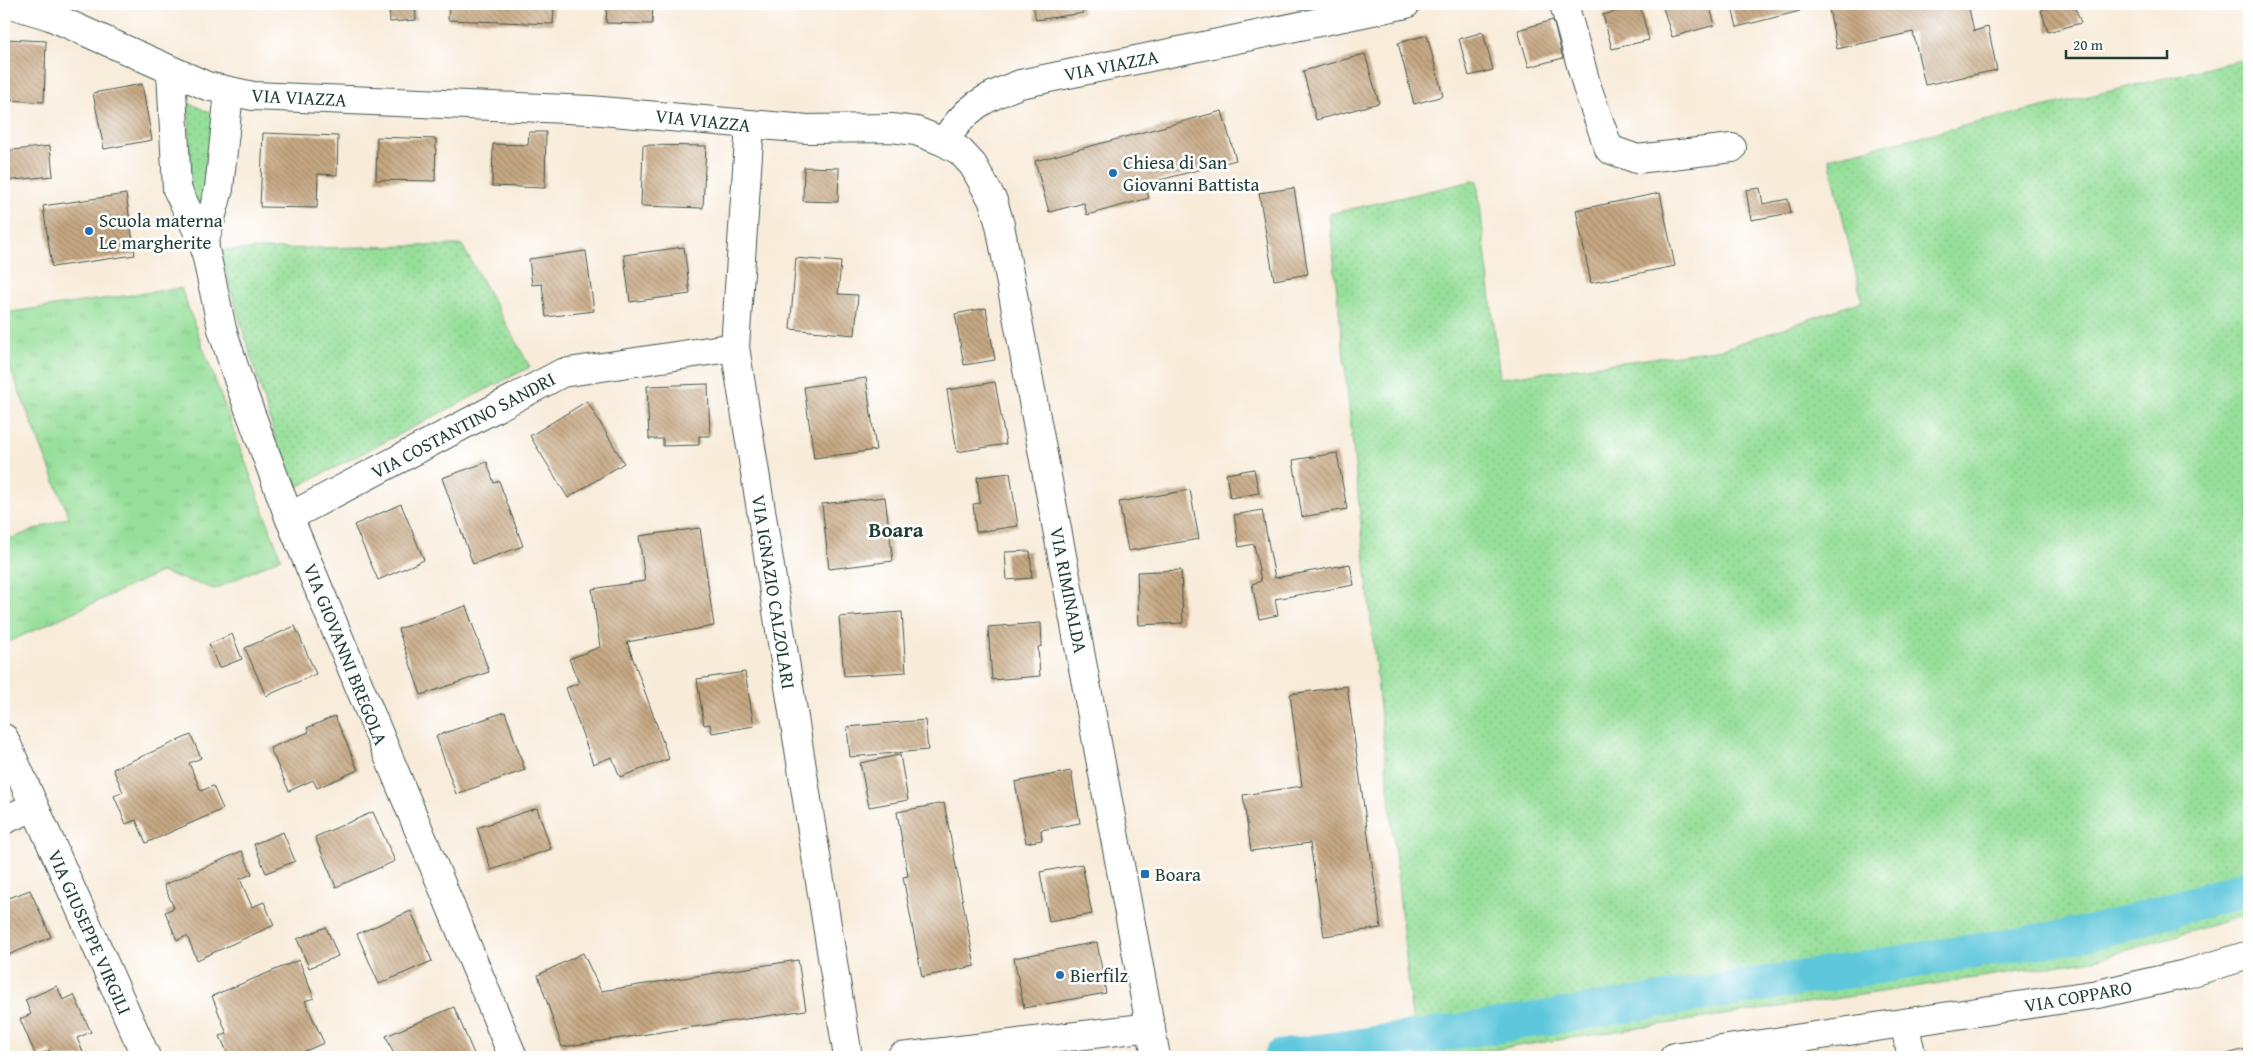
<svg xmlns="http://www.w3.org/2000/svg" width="2253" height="1061" viewBox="0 0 2253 1061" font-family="'Gentium Book Plus',serif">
  <defs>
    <pattern id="grass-dots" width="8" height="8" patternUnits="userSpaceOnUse" patternTransform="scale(1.25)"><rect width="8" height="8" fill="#96df9a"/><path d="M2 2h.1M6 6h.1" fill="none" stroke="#81c085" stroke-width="1.8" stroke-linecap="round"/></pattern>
    <pattern id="park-tufts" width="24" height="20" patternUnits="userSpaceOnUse" patternTransform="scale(1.25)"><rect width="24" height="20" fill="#96df9a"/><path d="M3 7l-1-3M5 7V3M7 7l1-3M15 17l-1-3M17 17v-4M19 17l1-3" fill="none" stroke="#81c085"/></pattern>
    <pattern id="building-back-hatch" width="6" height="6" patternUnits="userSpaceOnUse" patternTransform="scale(1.25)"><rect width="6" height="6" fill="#c6a782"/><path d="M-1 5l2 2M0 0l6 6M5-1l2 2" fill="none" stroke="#a0896b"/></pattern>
  </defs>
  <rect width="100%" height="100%" fill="#fff"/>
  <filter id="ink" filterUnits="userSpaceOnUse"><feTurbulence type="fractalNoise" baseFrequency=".02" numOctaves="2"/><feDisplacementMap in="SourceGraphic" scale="10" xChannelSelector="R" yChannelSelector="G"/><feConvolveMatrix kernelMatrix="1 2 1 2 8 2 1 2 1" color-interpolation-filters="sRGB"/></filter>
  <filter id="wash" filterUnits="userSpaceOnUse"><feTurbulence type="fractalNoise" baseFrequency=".0096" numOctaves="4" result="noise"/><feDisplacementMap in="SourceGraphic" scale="20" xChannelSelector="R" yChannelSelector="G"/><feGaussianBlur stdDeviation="1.12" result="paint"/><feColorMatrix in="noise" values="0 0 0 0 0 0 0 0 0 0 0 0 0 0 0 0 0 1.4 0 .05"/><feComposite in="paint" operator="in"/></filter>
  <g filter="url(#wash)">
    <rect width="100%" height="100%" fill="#f8ebd9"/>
    <g fill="url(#grass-dots)" stroke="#5a8e67">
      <polygon points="2249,58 2249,914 2095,960 1444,1057 1416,1057 1329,214 1477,180 1500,378 1723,349 1862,301 1829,158"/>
      <polygon points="189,103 217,116 209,186 200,217 190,188"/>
      <polygon points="462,245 530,367 291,490 219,250"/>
    </g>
    <polygon fill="url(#park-tufts)" stroke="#5a8e67" points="181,288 281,558 215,589 161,572 4,644 4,541 69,517 4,353 4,313"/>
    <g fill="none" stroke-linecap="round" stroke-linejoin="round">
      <polyline stroke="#5fc7dc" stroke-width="35" points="1281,1057 1495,1026 2091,933 2249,887"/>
    </g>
    <g id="blocks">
      <g fill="url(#building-back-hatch)">
        <polygon points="389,4 415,4 416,20 390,22"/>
        <polygon points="449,4 554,4 553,24 448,20"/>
        <polygon points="607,4 653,4 652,24 606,23"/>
        <polygon points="1033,4 1081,4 1083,13 1036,20"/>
        <polygon points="1662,4 1709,4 1715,25 1672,37"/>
        <polygon points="1731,4 1798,4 1800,11 1737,27"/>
        <polygon points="1828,4 1968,4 1974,31 1988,27 1997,70 1925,85 1913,32 1837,49"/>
        <polygon points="2049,4 2074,4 2081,23 2048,32 2041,10 2050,7"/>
        <polygon points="1640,5 1649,40 1612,49 1603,15"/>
        <polygon points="1553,20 1563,58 1529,67 1518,30"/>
        <polygon points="1483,32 1493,70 1469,76 1459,39"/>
        <polygon points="1427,35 1443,96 1414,104 1398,43"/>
        <polygon points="4,39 46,41 44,102 4,100"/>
        <polygon points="1365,54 1379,103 1316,120 1303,71"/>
        <polygon points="142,84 152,140 104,149 93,93"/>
        <polygon points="1222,111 1236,160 1145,184 1149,198 1087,215 1084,203 1049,212 1035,161"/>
        <polygon points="529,132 546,132 545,188 492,186 493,144 528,145"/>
        <polygon points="263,133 338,136 337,175 318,174 317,208 260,207"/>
        <polygon points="377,137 436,139 435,181 376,180"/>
        <polygon points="643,145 706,146 703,208 641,206"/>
        <polygon points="50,146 53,176 4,181 4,151"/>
        <polygon points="804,167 839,168 838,202 803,201"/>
        <polygon points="1294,188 1308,274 1274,280 1259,193"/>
        <polygon points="1760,188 1763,204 1788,199 1791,213 1751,220 1746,190"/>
        <polygon points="1660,193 1675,266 1591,283 1576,210"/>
        <polygon points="126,194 135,255 52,267 43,206"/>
        <polygon points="684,247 690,294 630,302 624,255"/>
        <polygon points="586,251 594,311 546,317 542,284 532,285 529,259"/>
        <polygon points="796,258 841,262 838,294 858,295 855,335 790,329"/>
        <polygon points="986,308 995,360 964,365 955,314"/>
        <polygon points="866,378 876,450 814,458 804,387"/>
        <polygon points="995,382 1006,444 957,452 947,390"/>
        <polygon points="708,384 710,436 699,436 699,445 663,446 663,439 649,439 647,386"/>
        <polygon points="587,401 624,463 568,498 530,436"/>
        <polygon points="1337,453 1347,509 1302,517 1293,460"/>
        <polygon points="487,462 494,483 499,481 523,546 473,564 442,478"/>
        <polygon points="1254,469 1259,493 1230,498 1226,474"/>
        <polygon points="1010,473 1018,526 976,532 973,504 980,503 977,477"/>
        <polygon points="1190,490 1199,539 1128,551 1119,502"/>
        <polygon points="885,497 893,561 829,569 822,504"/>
        <polygon points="401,504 424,560 378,580 354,525"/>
        <polygon points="1262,510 1275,578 1350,564 1354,585 1275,599 1278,615 1259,619 1252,584 1261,581 1254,544 1239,547 1234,515"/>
        <polygon points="700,528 714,626 627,642 669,759 620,777 612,757 593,764 566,688 579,683 569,659 600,647 592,589 645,581 639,536"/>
        <polygon points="1030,551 1032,578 1007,580 1005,552"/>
        <polygon points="1181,570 1183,623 1139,625 1137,572"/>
        <polygon points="466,606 489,672 421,695 398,629"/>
        <polygon points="902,612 906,672 844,676 839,617"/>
        <polygon points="1041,623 1042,646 1038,647 1040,676 992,680 988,627"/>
        <polygon points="295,626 316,674 266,696 245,648"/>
        <polygon points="232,634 242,659 219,668 209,644"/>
        <polygon points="745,672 754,726 712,733 710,724 704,725 697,679"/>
        <polygon points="1347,686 1381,928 1324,936 1310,843 1251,851 1243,795 1302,786 1290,694"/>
        <polygon points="505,712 525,770 456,794 436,736"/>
        <polygon points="335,716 358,770 317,788 313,780 289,791 270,748 309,732 307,728"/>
        <polygon points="925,720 928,750 850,757 847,727"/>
        <polygon points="191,735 201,758 189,763 201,791 213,786 223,809 146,843 136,820 126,824 114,796 123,792 113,769"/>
        <polygon points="900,755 908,800 869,807 860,763"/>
        <polygon points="1071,771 1080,823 1041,830 1042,840 1026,843 1015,782"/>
        <polygon points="944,803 975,966 922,977 903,877 908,876 897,812"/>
        <polygon points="537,808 551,849 491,870 477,828"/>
        <polygon points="373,812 395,861 336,887 315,837"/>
        <polygon points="283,832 295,861 266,873 254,844"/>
        <polygon points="242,851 252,874 240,879 252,907 264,902 274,925 197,960 187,936 177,940 165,912 174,908 164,885"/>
        <polygon points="1082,864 1092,914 1049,922 1040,872"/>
        <polygon points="30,890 51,937 6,956 4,951 4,892 6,891 9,898"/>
        <polygon points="411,911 432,961 379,984 357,934"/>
        <polygon points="326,927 338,956 309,968 297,939"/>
        <polygon points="1097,942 1106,993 1024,1008 1014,958"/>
        <polygon points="583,953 601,991 798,960 806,1010 562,1047 538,975"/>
        <polygon points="299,960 314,998 305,1001 324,1043 291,1057 229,1057 220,1036 227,1034 212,996"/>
        <polygon points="57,986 63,1000 74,995 91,1032 77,1038 85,1057 53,1057 50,1050 36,1056 20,1019 31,1014 25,1000"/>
        <polygon points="454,1007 474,1054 466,1057 395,1057 386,1036"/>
        <polygon points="2249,1048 2249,1057 2216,1057"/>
      </g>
    </g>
  </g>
  <g filter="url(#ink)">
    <use href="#blocks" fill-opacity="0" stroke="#40574d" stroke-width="1"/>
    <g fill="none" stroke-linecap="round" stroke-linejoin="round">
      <g stroke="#40574d" stroke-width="30">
        <g id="street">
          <polyline points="11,4 50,16 207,86 253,96 590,110 807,129 891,128 916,131 944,142 960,151 973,165 993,201 1000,225 1156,1057"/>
          <polyline points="1564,4 1587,87 1609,149 1637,159 1732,148"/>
          <polyline points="171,71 177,189 204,244 222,329 239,382 289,517 513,1057"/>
          <polyline points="750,125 735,347 848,1057"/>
          <path d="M 944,142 C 965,108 983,98 1020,84 L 1406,4"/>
          <polyline points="204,244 219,189 229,92"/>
          <polyline points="289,517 562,373 735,347"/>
          <polyline points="4,738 146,1057"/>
          <polyline points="4,820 34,807"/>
          <polyline points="1904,1023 1912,1057"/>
          <polyline points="901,1057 1151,1027"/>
          <polyline points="1674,1057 2098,994 2186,974 2249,955"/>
        </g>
      </g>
      <use href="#street" stroke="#fff" stroke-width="28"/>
    </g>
  </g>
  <g fill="#1f6fb2" stroke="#fff" stroke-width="2">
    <circle cx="1113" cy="173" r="5"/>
    <circle cx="89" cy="231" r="5"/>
    <rect x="1140" y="869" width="10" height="10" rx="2.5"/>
    <circle cx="1060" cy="975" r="5"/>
  </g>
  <g text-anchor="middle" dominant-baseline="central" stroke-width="5" stroke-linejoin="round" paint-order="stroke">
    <g font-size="19" fill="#1f3d34" stroke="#fff">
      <text transform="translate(1111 65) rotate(-11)">VIA VIAZZA</text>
      <text transform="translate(299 97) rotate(3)">VIA VIAZZA</text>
      <text transform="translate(703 120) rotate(6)">VIA VIAZZA</text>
      <text transform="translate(463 425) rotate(-28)">VIA COSTANTINO SANDRI</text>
      <text transform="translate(1069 590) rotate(79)">VIA RIMINALDA</text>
      <text transform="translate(774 592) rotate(81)">VIA IGNAZIO CALZOLARI</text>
      <text transform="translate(346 654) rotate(68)">VIA GIOVANNI BREGOLA</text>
      <text transform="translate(90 932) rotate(66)">VIA GIUSEPPE VIRGILI</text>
      <text transform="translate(2078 996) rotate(-10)">VIA COPPARO</text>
    </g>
    <g font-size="19" fill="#1f3d34" stroke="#fff" text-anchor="start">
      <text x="1123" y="162">Chiesa di San<tspan x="1123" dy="22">Giovanni Battista</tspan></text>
      <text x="99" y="220">Scuola materna<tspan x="99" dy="22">Le margherite</tspan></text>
      <text x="1155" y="874">Boara</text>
      <text x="1070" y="975">Bierfilz</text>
    </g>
    <g font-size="21" font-weight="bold" fill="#1f3d34" stroke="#fff">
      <text x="896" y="529">Boara</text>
    </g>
  </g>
  <rect width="2253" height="1061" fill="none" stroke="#fff" stroke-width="20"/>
  <path d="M2066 50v8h101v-8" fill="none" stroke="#1f3d34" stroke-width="2.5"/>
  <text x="2073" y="50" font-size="15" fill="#1f3d34" stroke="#ffffff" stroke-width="4" paint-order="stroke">20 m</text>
</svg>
